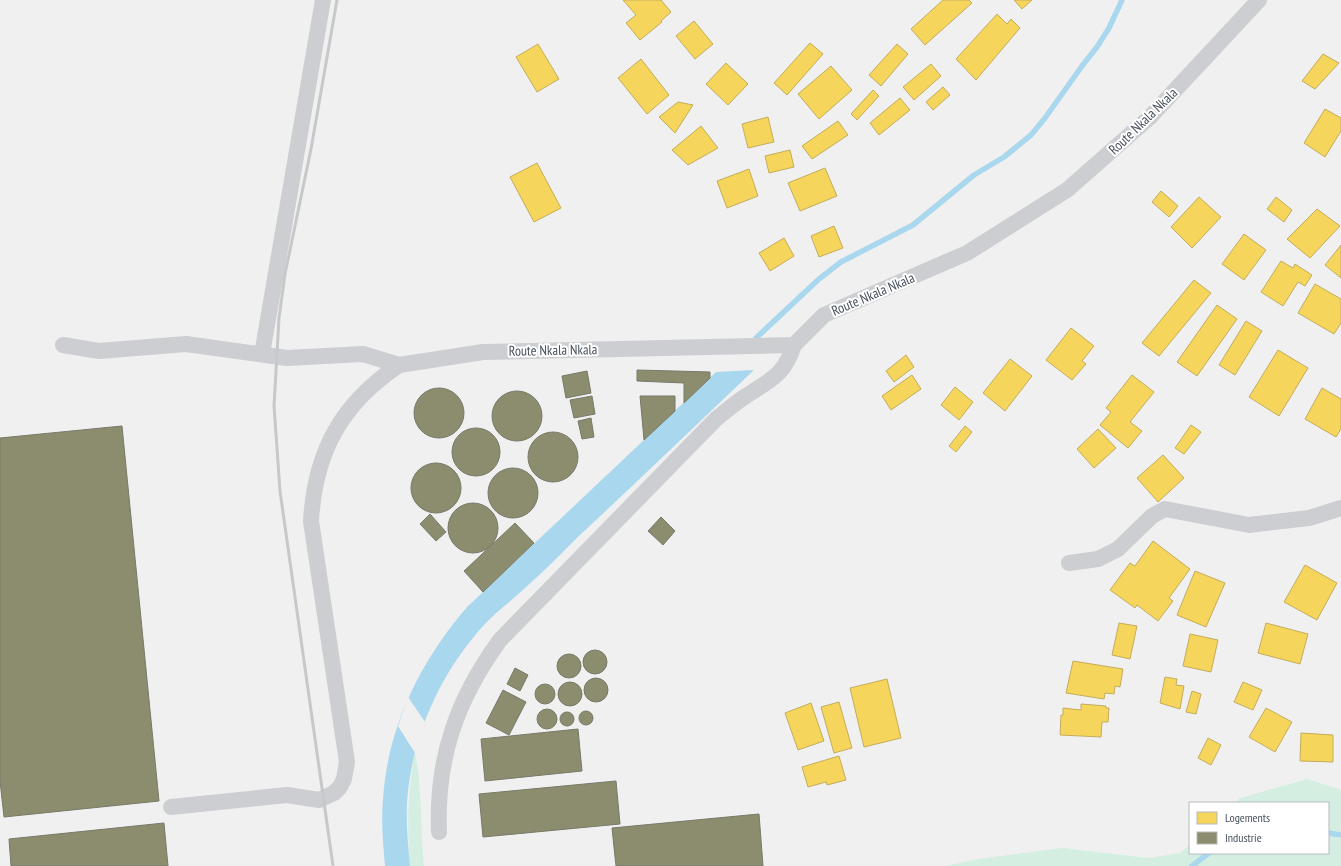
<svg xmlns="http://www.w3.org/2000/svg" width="1341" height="866" viewBox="0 0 1341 866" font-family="'PT Sans Narrow',sans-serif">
  <rect width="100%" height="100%" fill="#f1f0f0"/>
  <g fill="#d4efe2">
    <path d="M 415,753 C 423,790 420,829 424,866 L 410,866 C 407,827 407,791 415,753 Z"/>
    <polygon points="1307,779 1341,790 1341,866 946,866 978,859 1062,848 1148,858 1180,853 1190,845 1190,853 1328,853 1328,803 1235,803 1240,798"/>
  </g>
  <path fill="#a9d8ee" d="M 754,370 C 696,425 638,481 579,536 C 561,554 543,572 524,589 C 511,601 496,612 484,625 C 440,673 411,738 407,803 C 406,824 408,845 410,866 L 385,866 C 383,844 381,821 383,799 C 388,726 420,662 467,607 L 716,372 Z"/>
  <polygon fill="#f1f0f0" points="408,697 425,722 415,753 398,726"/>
  <g fill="#f6d55c" stroke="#c2ad5c">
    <polygon points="623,0 661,0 671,12 661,21 662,22 640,40 626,23 636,15"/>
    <polygon points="943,0 969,0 972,3 925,45 911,29"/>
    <polygon points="1014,0 1032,0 1022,9"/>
    <polygon points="997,14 1007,24 1011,19 1020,28 976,80 956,59"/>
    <polygon points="694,21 713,44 695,59 676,36"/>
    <polygon points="810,43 823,54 787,95 774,83"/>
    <polygon points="538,44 559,79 537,92 516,57"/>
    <polygon points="897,44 908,54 881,86 869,75"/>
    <polygon points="1323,54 1339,63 1315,89 1302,81"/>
    <polygon points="641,59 669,95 647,114 618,78"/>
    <polygon points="726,63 748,84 728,105 706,84"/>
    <polygon points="931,64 941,76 914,100 903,87"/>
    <polygon points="831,66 852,90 819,119 798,94"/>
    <polygon points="943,87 950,95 933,110 926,102"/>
    <polygon points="873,90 879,96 857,120 851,114"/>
    <polygon points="900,98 910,110 879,135 870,123"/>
    <polygon points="678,102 693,105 675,133 659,117"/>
    <polygon points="1325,109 1341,118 1341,131 1325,157 1304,143"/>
    <polygon points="768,117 774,142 748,148 742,124"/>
    <polygon points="838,121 848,135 812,159 802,146"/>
    <polygon points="701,126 718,148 688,165 672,150"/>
    <polygon points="790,150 794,167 769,173 765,156"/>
    <polygon points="537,163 561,208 534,222 510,177"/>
    <polygon points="825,168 837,196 800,211 788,183"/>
    <polygon points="749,169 758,196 727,208 717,181"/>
    <polygon points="1161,191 1178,206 1169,217 1152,202"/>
    <polygon points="1199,197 1221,217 1192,248 1171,227"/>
    <polygon points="1276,197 1292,210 1284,222 1267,209"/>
    <polygon points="1317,209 1340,226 1310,258 1287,239"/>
    <polygon points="834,226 843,248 819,257 811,236"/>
    <polygon points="1244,234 1266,250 1244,280 1222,264"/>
    <polygon points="784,238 794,256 770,271 759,253"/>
    <polygon points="1341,245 1341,278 1325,265"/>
    <polygon points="1281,261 1293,268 1295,264 1312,275 1305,286 1298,282 1283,306 1261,292"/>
    <polygon points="1194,280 1211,293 1159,356 1142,343"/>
    <polygon points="1315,284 1341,299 1341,323 1334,334 1298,313"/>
    <polygon points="1217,305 1237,319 1197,376 1177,362"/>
    <polygon points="1246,321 1262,331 1235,375 1219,365"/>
    <polygon points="1071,328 1094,346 1082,361 1086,364 1072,380 1046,360"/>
    <polygon points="1278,350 1308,368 1279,416 1249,397"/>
    <polygon points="906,355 914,367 894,382 886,371"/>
    <polygon points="1010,359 1032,376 1005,411 983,393"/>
    <polygon points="912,375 921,389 891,410 882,396"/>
    <polygon points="1132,375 1154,392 1130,422 1142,431 1128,448 1100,425 1111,412 1106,408"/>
    <polygon points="955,387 973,402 959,420 941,405"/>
    <polygon points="1322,388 1341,399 1341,429 1336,437 1305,419"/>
    <polygon points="1191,425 1201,432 1184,454 1175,448"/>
    <polygon points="965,426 972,432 956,452 949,446"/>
    <polygon points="1098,429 1116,448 1094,468 1077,449"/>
    <polygon points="1163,455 1184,478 1158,502 1137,478"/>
    <polygon points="1153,541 1190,569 1169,598 1173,601 1158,621 1137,605 1135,608 1110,590 1130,563 1135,566"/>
    <polygon points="1305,565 1337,583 1317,620 1284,602"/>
    <polygon points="1195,571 1225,583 1206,627 1177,615"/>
    <polygon points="1119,623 1137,626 1130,659 1112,655"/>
    <polygon points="1266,623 1308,634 1300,664 1258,653"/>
    <polygon points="1190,634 1218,640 1211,672 1183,666"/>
    <polygon points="1073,661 1123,669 1120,687 1115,686 1114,694 1105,693 1104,699 1066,693"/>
    <polygon points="1165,677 1177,679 1176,685 1184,686 1180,709 1160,703"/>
    <polygon points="887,679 901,738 864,747 850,688"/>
    <polygon points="1243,682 1262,690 1253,710 1234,702"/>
    <polygon points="1192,691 1201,694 1196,714 1186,712"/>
    <polygon points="839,702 852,748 834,753 821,707"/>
    <polygon points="811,703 824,741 798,750 785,713"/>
    <polygon points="1081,704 1106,706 1106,708 1109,708 1108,722 1102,722 1101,737 1060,735 1061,715 1063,715 1063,708 1081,710"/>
    <polygon points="1266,708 1292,722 1275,752 1249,737"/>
    <polygon points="1301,733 1333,735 1333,762 1300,761"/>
    <polygon points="1208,738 1221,745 1211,765 1198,758"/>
    <polygon points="839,756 846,780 827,785 826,782 808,787 802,767"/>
  </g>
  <g fill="#8c8c6e" stroke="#777a69">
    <polygon points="637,370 710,372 710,378 684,403 684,383 637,381"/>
    <polygon points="587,371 591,393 566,398 562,376"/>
    <circle cx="439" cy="413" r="25"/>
    <circle cx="517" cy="416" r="25"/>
    <polygon points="592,396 595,414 574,418 570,400"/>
    <polygon points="640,396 675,396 675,411 644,440"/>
    <polygon points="591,418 594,437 582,439 578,421"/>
    <polygon points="122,426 159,801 4,817 0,781 0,438"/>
    <circle cx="476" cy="452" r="24"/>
    <circle cx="553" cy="457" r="25"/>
    <circle cx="436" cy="488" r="25"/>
    <circle cx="513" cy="493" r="25"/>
    <circle cx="473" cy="528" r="25"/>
    <polygon points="430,514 446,532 436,541 420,524"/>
    <polygon points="661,517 675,531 663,545 648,531"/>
    <polygon points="515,523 534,543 483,592 464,571"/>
    <circle cx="595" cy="662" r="12"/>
    <circle cx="569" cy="666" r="12"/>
    <polygon points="515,668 528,675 520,691 507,684"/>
    <circle cx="596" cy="690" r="12"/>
    <circle cx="570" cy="694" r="12"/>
    <circle cx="545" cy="694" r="10"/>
    <polygon points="503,690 526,702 509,735 486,723"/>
    <circle cx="547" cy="719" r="10"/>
    <circle cx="586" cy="718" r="7"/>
    <circle cx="567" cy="719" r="7"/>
    <polygon points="578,729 582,771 485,781 481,739"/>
    <polygon points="616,781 620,824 483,837 479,794"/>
    <polygon points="759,814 763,866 616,866 612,828"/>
    <polygon points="164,823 168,866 11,866 9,839"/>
  </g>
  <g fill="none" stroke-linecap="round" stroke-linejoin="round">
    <g stroke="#a9d8ee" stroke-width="5.5">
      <polyline points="756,338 819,279 841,262 913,225 974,175 1004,157 1031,135 1045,118 1082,66 1097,47 1109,28 1122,0"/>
      <polyline points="1328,833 1341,835"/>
      <polyline points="1192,866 1209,853"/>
    </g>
    <g stroke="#ccced1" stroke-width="16">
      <path d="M 63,345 L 99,351 L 186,344 L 287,358 L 363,354 L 399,365 C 341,404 315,452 311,521 L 347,762 L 344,779 L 340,787 L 334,793 L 319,800 L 287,795 L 171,807"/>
      <polyline points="262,354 323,0"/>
      <polyline points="399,365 483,352 794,345 824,315 967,253 1067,190 1150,117 1259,0"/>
      <polyline points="1069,563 1098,559 1118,549 1152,516 1165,509 1249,525 1309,518 1341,508"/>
      <path d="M 439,832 C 436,758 457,699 500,640 L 716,419 C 726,411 735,403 746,396 C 770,380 784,376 794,345"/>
    </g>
    <polyline stroke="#c6c8ca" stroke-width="3" points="333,866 280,491 274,406 279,318 285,274 311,149 337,0"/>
  </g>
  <g text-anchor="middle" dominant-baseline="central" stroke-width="4" stroke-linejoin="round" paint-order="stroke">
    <g font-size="14" fill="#47505d" stroke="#fff">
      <text transform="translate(1143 121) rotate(-44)">Route Nkala Nkala</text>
      <text transform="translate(873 294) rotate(-23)">Route Nkala Nkala</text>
      <text transform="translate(553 350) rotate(-1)">Route Nkala Nkala</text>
    </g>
  </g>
  <rect x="1189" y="802" width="140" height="52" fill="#ffffff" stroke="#b5b9be"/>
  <rect x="1197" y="812" width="20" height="12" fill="#f6d55c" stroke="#b5b9be"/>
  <text x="1225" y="822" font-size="12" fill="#47505d">Logements</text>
  <rect x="1197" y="832" width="20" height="12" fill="#8c8c6e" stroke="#b5b9be"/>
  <text x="1225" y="842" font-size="12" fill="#47505d">Industrie</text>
</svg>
